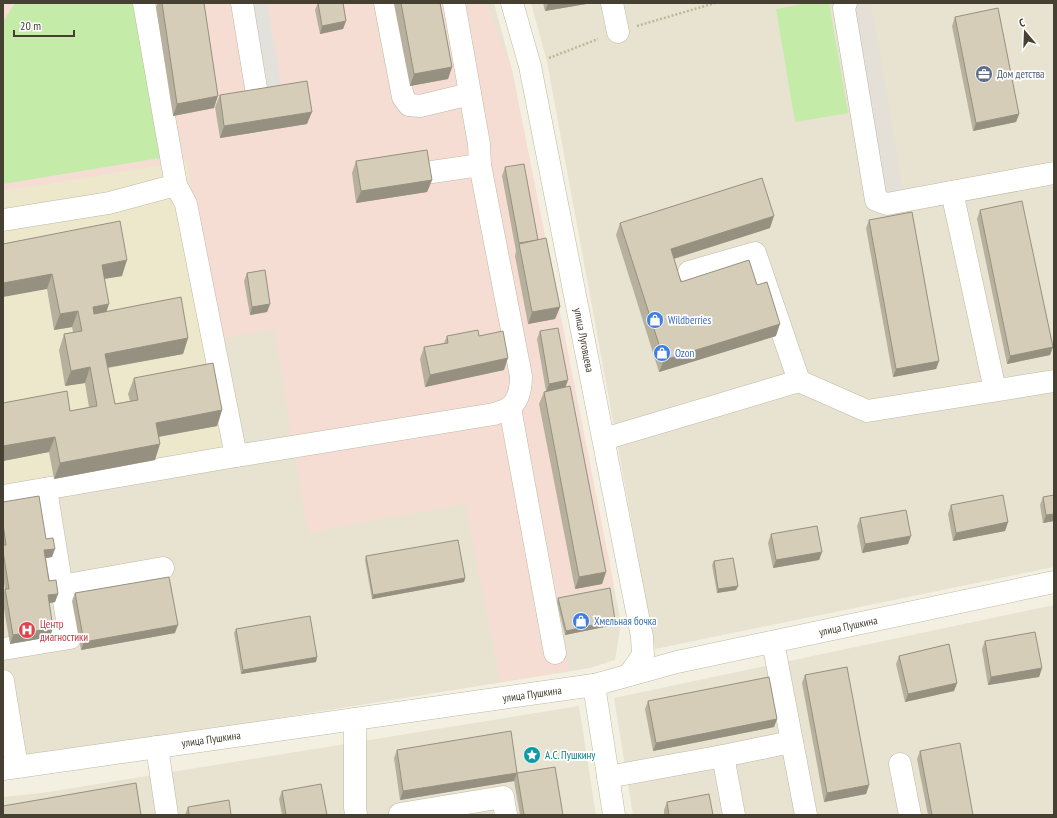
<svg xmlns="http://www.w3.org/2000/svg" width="1057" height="818" viewBox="0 0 1057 818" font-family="'PT Sans Narrow',sans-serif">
  <rect width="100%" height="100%" fill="#f3f0e2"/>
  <g fill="#e7e3d0">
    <polygon points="3,3 494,3 512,70 621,623 615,660 590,668 37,757 3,760"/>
    <polygon points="531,3 1054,3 1054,567 655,649 547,62"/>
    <polygon points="1054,605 1054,815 633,815 614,698"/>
    <polygon points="579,706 596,815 3,815 3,797 42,793"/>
  </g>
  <polygon fill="#e4e0d8" points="863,3 871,3 903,192 883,195 851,5"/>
  <polygon fill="#ede8cb" points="187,161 237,464 3,503 3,191"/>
  <polygon fill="#f5ddd4" points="3,3 487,3 512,70 614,585 555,598 569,671 500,682 465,504 308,533 274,330 216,339 187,161 3,191"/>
  <g fill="#c4eba7">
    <polygon points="15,3 135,3 160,158 3,184 3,22"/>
    <polygon points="808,3 829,3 848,113 795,122 776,9"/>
  </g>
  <polygon fill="#e3e1dc" points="247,3 267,3 281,85 261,88"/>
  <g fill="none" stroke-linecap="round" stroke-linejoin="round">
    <g stroke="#bfb9a4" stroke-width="23">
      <g id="minor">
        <polyline points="144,3 176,185 186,204 236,456"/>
        <polyline points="242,3 256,88"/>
        <polyline points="385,3 403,97 409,105 420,106 470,94"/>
        <polyline points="512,3 530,66 642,637 643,655 629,675"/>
        <polyline points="612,3 618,32"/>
        <polyline points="846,3 844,8 876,200 887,204 1054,173"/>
        <polyline points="432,172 480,165"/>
        <polyline points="952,192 995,390"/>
        <polyline points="3,220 109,203 176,185"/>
        <polyline points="689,272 755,253 799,381"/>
        <polyline points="510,408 555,653"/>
        <polyline points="604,439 799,381 867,411 1054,381"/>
        <path d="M 3,496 L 236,456 L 494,414 C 499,412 505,411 509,408 C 519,401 521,387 521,376 L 480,165 L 479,144 L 454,3"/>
        <polyline points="61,586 163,568"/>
        <polyline points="773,642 806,815"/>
        <polyline points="3,649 70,638 46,489"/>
        <polyline points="3,681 17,767"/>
        <polyline points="594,685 614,815"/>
        <polyline points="355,719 355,807 356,815"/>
        <polyline points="157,747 167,815"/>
        <polyline points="723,756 791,742"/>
        <polyline points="900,764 910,815"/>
        <polyline points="3,769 594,685 677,662 1054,582"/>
        <polyline points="608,777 723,756 734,815"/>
        <polyline points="401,815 400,814 503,797 506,815"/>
      </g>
    </g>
    <g stroke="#c2b795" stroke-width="2.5" stroke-dasharray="2 2" stroke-linecap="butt">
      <polyline points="637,26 715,3"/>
      <polyline points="549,58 598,39"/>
    </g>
    <use href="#minor" stroke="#fff" stroke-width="22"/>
  </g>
  <g fill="#b7b09d">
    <polygon points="158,3 204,3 214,108 173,116 156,7"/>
    <polygon points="318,3 343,3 346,21 343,29 320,34 315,10"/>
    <polygon points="395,3 440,3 452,67 448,79 410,86 394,4"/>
    <polygon points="543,3 592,3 545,11"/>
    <polygon points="955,17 1019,114 1016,122 973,131 952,26"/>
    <polygon points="220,95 307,124 220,138 215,107"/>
    <polygon points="356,161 432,180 427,192 356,203 352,173"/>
    <polygon points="505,167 538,240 560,307 555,319 528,324 515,256 516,251 502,176"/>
    <polygon points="980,210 1053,347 1050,355 1007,364 977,219"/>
    <polygon points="869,220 939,361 936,369 893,377 866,228"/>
    <polygon points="620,223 770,228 674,259 681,282 757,285 776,336 659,372 616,235"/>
    <polygon points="3,244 122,276 105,279 106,312 188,338 183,354 108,368 115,404 130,401 128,394 134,378 222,410 217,426 159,437 155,460 54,479 49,452 3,461 3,403 70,411 89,407 85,383 65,386 59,350 64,334 73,332 72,327 54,330 47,289"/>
    <polygon points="247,273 270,304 267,312 250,315 244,281"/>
    <polygon points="540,331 565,387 606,572 602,584 575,589 539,404 544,392 546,391 537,339"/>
    <polygon points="447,336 479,336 504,370 425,387 420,359 424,347 444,343"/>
    <polygon points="1054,495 1054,521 1043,523 1040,505 1043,497"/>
    <polygon points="3,502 46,539 52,557 45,558 49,581 58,594 55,602 49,603 50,637 10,644 3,603 3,595 5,589 3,577"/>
    <polygon points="951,505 1008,522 1005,531 953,541 948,514"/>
    <polygon points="860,518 908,544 862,553 857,526"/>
    <polygon points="771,534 822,552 819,560 773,568 768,543"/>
    <polygon points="366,556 465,578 464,582 372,599 365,560"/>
    <polygon points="714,561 738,586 736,590 717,593 712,565"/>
    <polygon points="75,593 175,633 81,650 72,601"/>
    <polygon points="558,598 614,625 565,635 557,602"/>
    <polygon points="236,629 317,657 316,662 241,674 234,633"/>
    <polygon points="985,641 1042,668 1039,677 988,685 982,649"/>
    <polygon points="899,656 957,683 954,691 905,702 896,664"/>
    <polygon points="805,675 869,785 866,794 824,802 802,683"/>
    <polygon points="648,701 777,719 774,727 653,751 645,709"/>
    <polygon points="397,750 517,773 563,815 520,815 514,781 400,800 394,758"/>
    <polygon points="920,751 973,815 928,815 917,759"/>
    <polygon points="282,791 327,815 282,815 279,799"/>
    <polygon points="667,802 713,815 664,815 664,810"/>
    <polygon points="188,807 231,815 185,815"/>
  </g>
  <g fill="#959080">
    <polygon points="548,3 592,3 545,11"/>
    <polygon points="346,21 343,29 320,34 322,26"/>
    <polygon points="452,67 448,79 410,86 414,74"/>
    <polygon points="218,96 214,108 173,116 177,104"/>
    <polygon points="312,112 307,124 220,138 224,126"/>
    <polygon points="1019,114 1016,122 973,131 976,123"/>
    <polygon points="432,180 427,192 356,203 361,191"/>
    <polygon points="774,216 770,228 666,261 671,249"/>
    <polygon points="127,260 122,276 96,280 102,265"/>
    <polygon points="52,274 47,289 3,297 3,283"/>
    <polygon points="109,304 104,319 87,322 93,307"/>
    <polygon points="270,304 267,312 250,315 252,307"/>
    <polygon points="560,307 555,319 528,324 532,312"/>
    <polygon points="78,311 72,327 54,330 60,314"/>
    <polygon points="780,324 776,336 659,372 664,360"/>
    <polygon points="188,338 183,354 99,369 105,354"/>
    <polygon points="1053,347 1050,355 1007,364 1010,356"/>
    <polygon points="508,358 504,370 425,387 430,375"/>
    <polygon points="939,361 936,369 893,377 896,369"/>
    <polygon points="90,367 85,383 65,386 71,371"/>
    <polygon points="568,380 565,389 546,392 549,384"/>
    <polygon points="222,410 217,426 151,438 156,423"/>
    <polygon points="55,437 49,452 3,461 3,446"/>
    <polygon points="160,444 155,460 54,479 60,463"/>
    <polygon points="1054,514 1054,521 1043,523 1046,515"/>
    <polygon points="1008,522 1005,531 953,541 956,533"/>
    <polygon points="911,536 908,544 862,553 865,544"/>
    <polygon points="55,549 52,557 41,559 44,550"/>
    <polygon points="822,552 819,560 773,568 776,560"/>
    <polygon points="606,572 602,584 575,589 579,577"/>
    <polygon points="465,578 464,582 372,599 373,595"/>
    <polygon points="738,586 736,590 717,593 718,589"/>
    <polygon points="58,594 55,602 45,604 48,595"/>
    <polygon points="615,620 614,625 565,635 566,631"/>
    <polygon points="178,625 175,633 81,650 84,642"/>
    <polygon points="53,628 50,637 10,644 13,635"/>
    <polygon points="317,657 316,662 241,674 243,670"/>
    <polygon points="1042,668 1039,677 988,685 991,677"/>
    <polygon points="957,683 954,691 905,702 908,694"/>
    <polygon points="777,719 774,727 653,751 656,743"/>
    <polygon points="517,773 514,781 400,800 403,791"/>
    <polygon points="869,785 866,794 824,802 827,793"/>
  </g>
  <g fill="#d5cdb7" stroke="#959080">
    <polygon points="162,3 204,3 218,96 177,104"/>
    <polygon points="318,3 343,3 346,21 322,26"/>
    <polygon points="401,3 440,3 452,67 414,74"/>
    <polygon points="998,8 1019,114 976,123 955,17"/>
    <polygon points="307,81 312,112 224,126 220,95"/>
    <polygon points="427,150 432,180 361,191 356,161"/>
    <polygon points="524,164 538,240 519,243 505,167"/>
    <polygon points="762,178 774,216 671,249 681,282 749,260 757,285 767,282 780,324 664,360 620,223"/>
    <polygon points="1022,201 1053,347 1010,356 980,210"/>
    <polygon points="912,212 939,361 896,369 869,220"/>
    <polygon points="120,221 127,260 102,265 109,304 93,307 94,314 181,297 188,338 105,354 115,404 138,400 134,378 213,363 222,410 156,423 160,444 60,463 55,437 3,446 3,403 67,391 70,411 97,406 90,367 71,371 64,334 82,331 78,311 60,314 52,274 3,283 3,244"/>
    <polygon points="546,238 560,307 532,312 519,244"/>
    <polygon points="265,270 270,304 252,307 247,273"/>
    <polygon points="558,328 568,380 549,384 540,331"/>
    <polygon points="478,330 479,336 503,331 508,358 430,375 424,347 448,343 447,336"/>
    <polygon points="570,386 606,572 579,577 544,392"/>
    <polygon points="1003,495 1008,522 956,533 951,505"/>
    <polygon points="1054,495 1054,514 1046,515 1043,497"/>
    <polygon points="39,496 46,539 53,538 55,549 44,550 49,581 56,580 58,594 48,595 53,628 13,635 5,589 9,589 3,551 3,545 6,545 3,524 3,502"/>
    <polygon points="906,510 911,536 865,544 860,518"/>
    <polygon points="817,526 822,552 776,560 771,534"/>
    <polygon points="458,540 465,578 373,595 366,556"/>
    <polygon points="733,558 738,586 718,589 714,561"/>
    <polygon points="169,577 178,625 84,642 75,593"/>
    <polygon points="610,588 615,620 566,631 558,598"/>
    <polygon points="310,616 317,657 243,670 236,629"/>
    <polygon points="1035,632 1042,668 991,677 985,641"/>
    <polygon points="949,644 957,683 908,694 899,656"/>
    <polygon points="847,667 869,785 827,793 805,675"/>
    <polygon points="769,677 777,719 656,743 648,701"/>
    <polygon points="511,731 517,773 403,791 397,750"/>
    <polygon points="960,743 973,815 932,815 920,751"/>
    <polygon points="555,767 563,815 524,815 517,773"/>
    <polygon points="136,783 141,815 3,815 3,806"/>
    <polygon points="321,784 327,815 286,815 282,791"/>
    <polygon points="709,794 713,815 669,815 667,802"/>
    <polygon points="229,800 231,815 189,815 188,807"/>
  </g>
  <defs>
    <g id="office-disc" transform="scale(0.9)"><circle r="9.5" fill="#5c6f8a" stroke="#fff"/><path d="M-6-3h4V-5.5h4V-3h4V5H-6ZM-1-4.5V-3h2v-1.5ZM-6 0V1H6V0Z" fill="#fff"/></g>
    <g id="shop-disc" transform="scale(0.9)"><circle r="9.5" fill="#3f7fe0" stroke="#fff"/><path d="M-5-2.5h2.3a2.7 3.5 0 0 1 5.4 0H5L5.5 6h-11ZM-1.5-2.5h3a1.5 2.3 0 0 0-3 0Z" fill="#fff"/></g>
    <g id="hospital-disc" transform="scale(0.9)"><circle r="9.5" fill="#e0444e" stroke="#fff"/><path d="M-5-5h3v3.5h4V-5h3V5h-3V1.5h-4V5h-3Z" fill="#fff"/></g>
    <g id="sight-disc" transform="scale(0.9)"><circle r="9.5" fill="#0f9aa8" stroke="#fff"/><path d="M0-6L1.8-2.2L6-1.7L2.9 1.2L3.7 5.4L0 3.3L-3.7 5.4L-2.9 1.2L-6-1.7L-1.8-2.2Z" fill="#fff"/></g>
  </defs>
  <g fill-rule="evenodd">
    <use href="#office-disc" x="984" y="74"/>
    <use href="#shop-disc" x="655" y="320"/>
    <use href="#shop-disc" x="662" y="353"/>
    <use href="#shop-disc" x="581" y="621"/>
    <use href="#hospital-disc" x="27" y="630"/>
    <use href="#sight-disc" x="532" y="755"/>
  </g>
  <g text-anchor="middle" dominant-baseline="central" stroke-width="3.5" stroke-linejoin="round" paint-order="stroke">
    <g font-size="11" fill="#4e5e75" stroke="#fff" text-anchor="start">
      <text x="997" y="74">Дом детства</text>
    </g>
    <g font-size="11" fill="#366cbe" stroke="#fff" text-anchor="start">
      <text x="668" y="320">Wildberries</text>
      <text x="675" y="353">Ozon</text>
      <text x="594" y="621">Хмельная бочка</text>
    </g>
    <g font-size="11" fill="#454032" stroke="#fff">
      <text transform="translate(584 340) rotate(79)">улица Луговцева</text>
      <text transform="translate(848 626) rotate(-12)">улица Пушкина</text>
      <text transform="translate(532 694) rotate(-8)">улица Пушкина</text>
      <text transform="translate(211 739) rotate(-8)">улица Пушкина</text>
    </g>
    <g font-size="11" fill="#be3a42" stroke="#fff" text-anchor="start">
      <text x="40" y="624">Центр<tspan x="40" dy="13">диагностики</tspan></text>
    </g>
    <g font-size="11" fill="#0d838f" stroke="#fff" text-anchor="start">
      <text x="545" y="755">А.С. Пушкину</text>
    </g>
  </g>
  <rect width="1057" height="818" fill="none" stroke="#454032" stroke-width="8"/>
  <g transform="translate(1025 32) rotate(341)" stroke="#ffffff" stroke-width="3" paint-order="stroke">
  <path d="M0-3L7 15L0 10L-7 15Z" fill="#454032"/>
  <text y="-6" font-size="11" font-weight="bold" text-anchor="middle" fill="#454032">С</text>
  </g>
  <path d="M14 30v6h60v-6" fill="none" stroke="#454032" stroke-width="2"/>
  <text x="20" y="30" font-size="12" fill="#454032" stroke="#ffffff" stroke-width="3" paint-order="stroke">20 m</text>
</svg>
